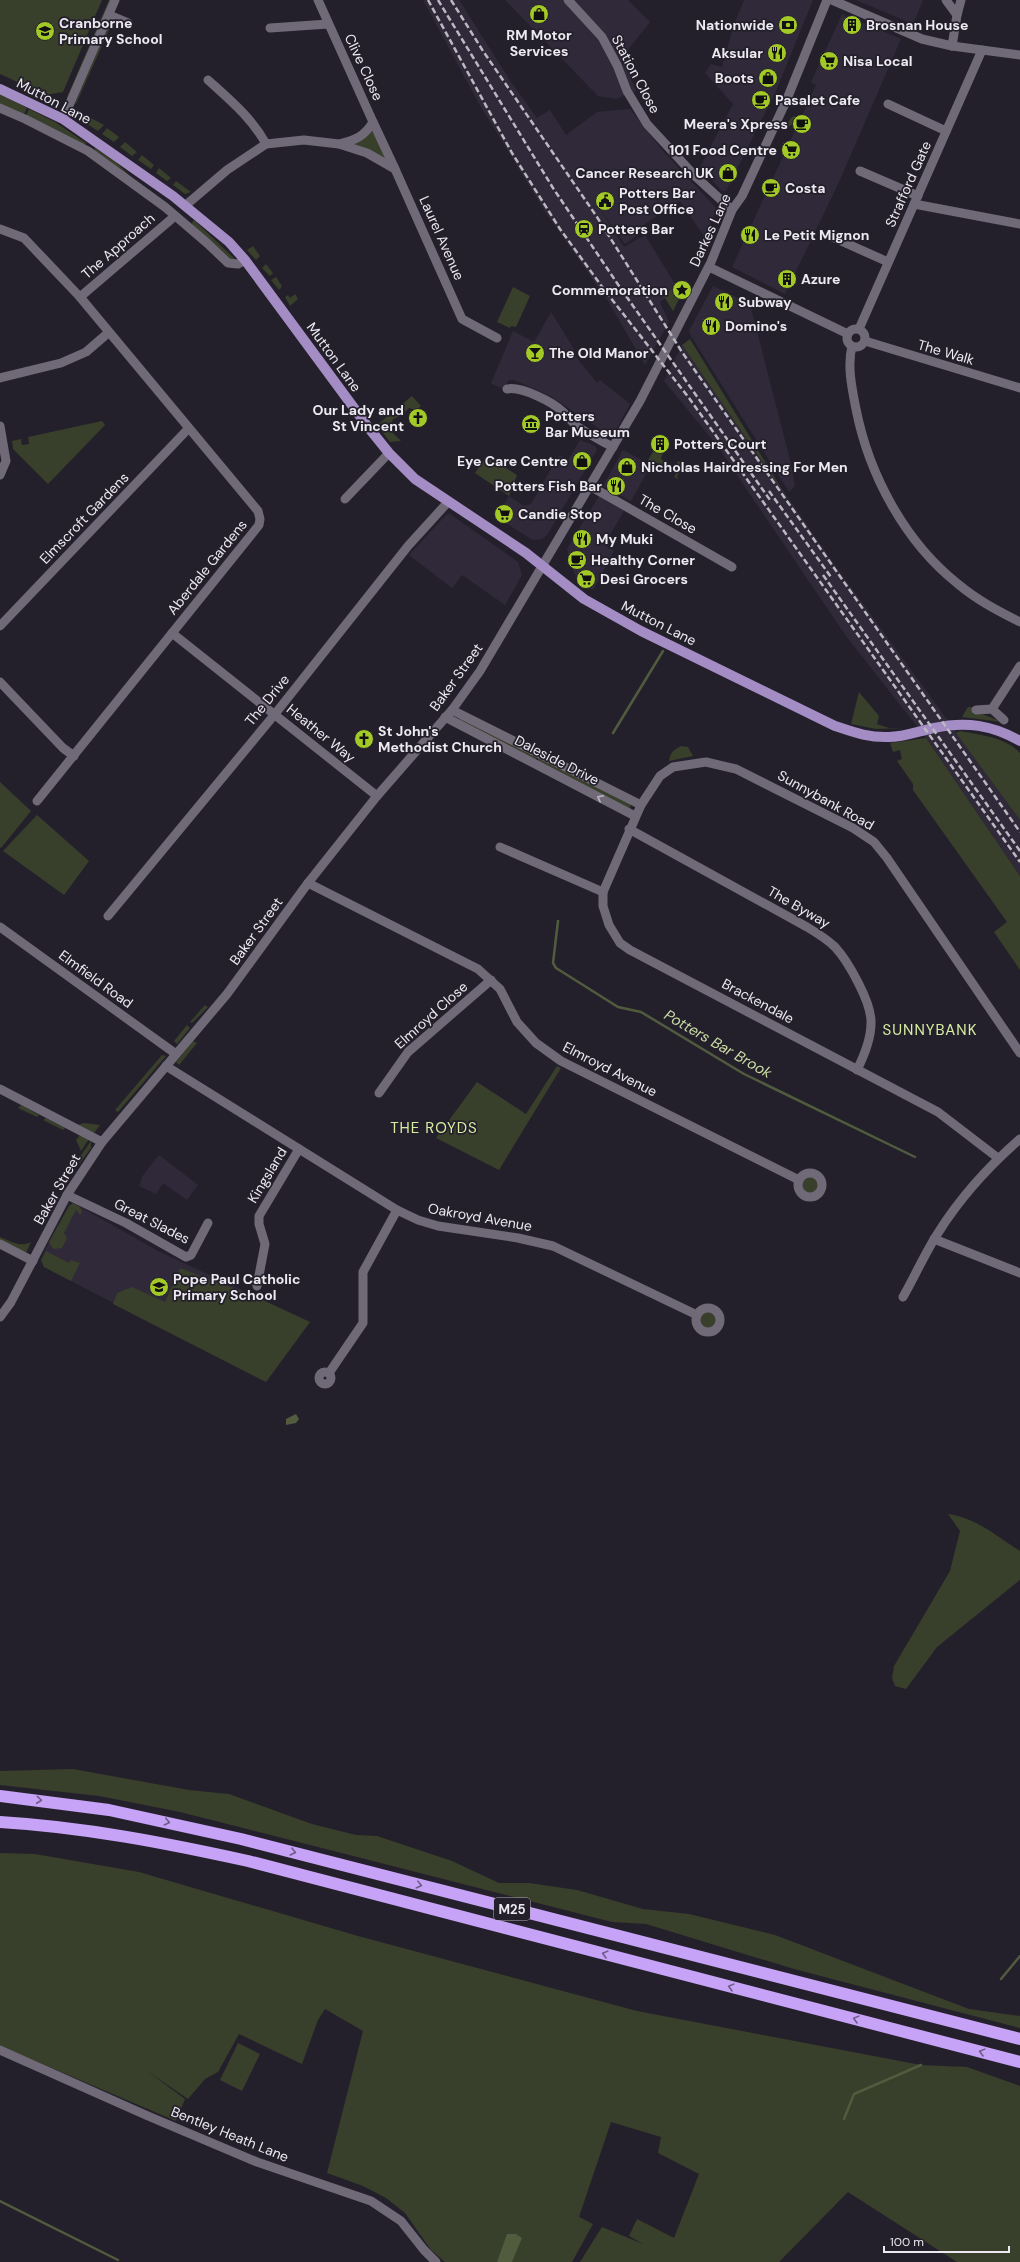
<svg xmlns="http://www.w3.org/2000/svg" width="1020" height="2262" viewBox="0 0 1020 2262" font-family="'DM Sans',sans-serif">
  <rect width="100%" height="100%" fill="#24202b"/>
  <g fill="#302939">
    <polygon points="423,0 459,0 511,82 537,118 550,110 566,135 597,112 630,109 663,151 717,209 704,236 680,201 634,231 637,235 625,244 600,209 624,247 645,235 678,289 660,302 669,322 645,365 608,301 544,210 478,102"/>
    <polygon points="505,0 628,0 650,22 622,57 636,91 616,99 598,96"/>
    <polygon points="744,0 813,0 776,91 726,191 722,191 700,167 733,104 705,73 711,64 722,67 734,24"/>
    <polygon points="856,0 923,0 913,24"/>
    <polygon points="842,14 901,39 839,182 785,294 732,267 816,85 811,82"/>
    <polygon points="713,286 750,304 791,464 795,486 789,492 691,336 689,331"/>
    <polygon points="551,312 574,349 573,353 597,383 600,380 630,404 612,437 550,396 514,380 509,380 503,389 491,383 513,331 534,342"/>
    <polygon points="682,345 834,564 1020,820 1020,876 926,738 846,636 716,444 664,381"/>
    <polygon points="580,440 595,446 597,450 547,535 542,539 533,540 496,517 509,496 524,506 531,504 559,455 568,460"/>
    <polygon points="623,450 651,465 631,501 603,486"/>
    <polygon points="599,496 624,511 604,545 614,551 593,590 577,581 567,549"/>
    <polygon points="450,514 518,562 522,575 505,605 462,575 452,588 409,555 446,515"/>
    <polygon points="159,1155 198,1185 187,1200 163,1183 156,1194 139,1186 142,1179 141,1178"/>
    <polygon points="73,1203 158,1251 310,1322 266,1382 44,1267 41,1260 49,1242 69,1206"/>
  </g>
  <g fill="#383f2a">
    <polygon points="0,0 102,0 63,92 45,95 0,74"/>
    <polygon points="109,0 111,0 68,99 67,97"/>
    <polygon points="112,23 76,104 75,103 108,27"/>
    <polygon points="0,93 27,108 24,114 0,105"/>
    <polygon points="29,109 55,122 86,143 84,145 26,116"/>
    <polygon points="76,110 104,125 98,131 78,118"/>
    <polygon points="795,116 795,122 787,128 786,125 792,117"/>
    <polygon points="107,128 119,137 114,142 102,134"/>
    <polygon points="372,131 386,157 384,158 354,145 353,143"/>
    <polygon points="125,142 137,152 132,156 120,147"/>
    <polygon points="95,148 115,161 130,176 94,152"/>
    <polygon points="142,155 154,165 151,169 138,160"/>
    <polygon points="159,168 171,178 167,181 156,173"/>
    <polygon points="176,181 191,192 185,194 173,185"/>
    <polygon points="194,220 236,260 231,261 191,224"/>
    <polygon points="253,246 260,256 256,260 247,250"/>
    <polygon points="266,264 273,273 270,276 262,268"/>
    <polygon points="276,277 282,286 279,290 271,280"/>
    <polygon points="682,281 688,281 673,311 663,295 675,287 677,291 680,289"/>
    <polygon points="513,287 530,296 516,327 511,326 510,328 497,322"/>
    <polygon points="295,294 298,299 290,306 285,297 288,295 290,298"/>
    <polygon points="690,339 786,496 682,345"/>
    <polygon points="412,396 421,406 416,410 409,408 401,416 393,419 390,430 401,441 390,442 377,425"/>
    <polygon points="102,421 105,425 48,484 13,449 12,441 21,439 22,445 29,444 28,437"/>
    <polygon points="655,448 663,452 661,459 666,462 663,466 655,462 651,468 648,468 650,464 647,462"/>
    <polygon points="487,456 517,475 509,496 475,473"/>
    <polygon points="678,461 685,466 677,476 678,479 674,477 677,472 673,470"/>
    <polygon points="859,692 879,716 877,724 889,728 903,728 876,729 851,724"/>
    <polygon points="968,707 973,707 973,714 982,714 1002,722 962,717"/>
    <polygon points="460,717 536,756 536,760 458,720"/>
    <path d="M 960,731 C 980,735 1006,737 1020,753 L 1020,820 L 956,733 Z"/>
    <polygon points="926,738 1020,876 1020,970 994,932 1007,922 913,790 913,784 897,761 902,759 900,750 893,752 890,743"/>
    <path d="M 681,746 L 688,747 L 693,756 L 669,761 C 670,753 673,750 681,746 Z"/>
    <polygon points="538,757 630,804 631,807 628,808 538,761"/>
    <polygon points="0,782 31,811 1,848 0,847"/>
    <polygon points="37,815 89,861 64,895 3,851"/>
    <polygon points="205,1005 208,1007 192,1023 190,1022"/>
    <polygon points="187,1025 190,1028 177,1044 174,1041"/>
    <polygon points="193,1041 197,1043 179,1065 176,1062"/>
    <polygon points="162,1055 166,1056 118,1112 115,1110"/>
    <polygon points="557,1066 561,1068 499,1170 436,1138 477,1082 526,1114"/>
    <polygon points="21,1105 39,1115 37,1117 18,1108"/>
    <polygon points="46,1118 65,1128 63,1130 43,1120"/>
    <polygon points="84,1123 100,1125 94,1133 78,1125"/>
    <polygon points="80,1135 89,1139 81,1151 76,1140"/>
    <polygon points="91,1141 91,1148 80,1163 77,1161"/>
    <circle cx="810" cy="1185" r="8"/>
    <polygon points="73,1203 80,1207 82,1212 80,1215 76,1210 64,1233 67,1238 62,1248 53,1249 49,1242 69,1206"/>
    <path d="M 0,1237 C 10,1241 20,1248 31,1242 L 26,1253 L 0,1240 Z"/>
    <polygon points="46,1251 69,1263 71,1260 80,1263 71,1281 44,1267 41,1260"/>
    <polygon points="180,1268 254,1296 310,1322 266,1382 113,1304 117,1293 132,1287 165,1302"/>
    <circle cx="707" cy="1321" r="9"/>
    <path d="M 948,1514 C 977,1518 996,1536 1020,1551 L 1020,1580 L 937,1647 L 906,1689 L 895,1686 L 892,1678 L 894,1666 L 950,1571 L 960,1531 Z"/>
    <polygon points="73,1769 189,1790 229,1794 312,1824 356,1835 377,1836 452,1861 499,1883 529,1883 577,1890 643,1909 689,1914 775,1935 969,2009 1020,2016 1020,2028 794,1969 646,1924 612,1922 180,1812 99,1796 0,1785 0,1771"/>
    <polygon points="0,1853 35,1854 139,1872 358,1936 637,2011 921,2065 967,2067 1020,2086 1020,2262 957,2262 848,2192 779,2262 580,2262 602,2227 643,2244 629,2236 637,2219 674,2238 699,2174 658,2153 661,2137 611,2122 579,2217 593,2224 572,2262 445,2262 431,2250 405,2213 386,2198 363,2186 327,2173 363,2031 325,2009 318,2020 302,2064 239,2034 218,2072 205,2079 188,2099 147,2071 185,2099 176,2121 0,2046"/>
    <polygon points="238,2043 260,2054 242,2091 220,2080"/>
  </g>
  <g fill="#515b3e">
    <polygon points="296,1414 299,1419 296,1423 286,1425 286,1419"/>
    <polygon points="507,2234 516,2234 522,2238 512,2262 497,2262"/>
  </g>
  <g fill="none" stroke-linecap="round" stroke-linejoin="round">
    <g stroke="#515b3e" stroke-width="2.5">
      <polyline points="613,733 663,651"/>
      <polyline points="558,921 553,963 556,968 618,1007 641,1012 744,1074 915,1157"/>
      <polyline points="1001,1979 1020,1956"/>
      <polyline points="844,2119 854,2094 921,2065"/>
      <polyline points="0,2201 118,2260"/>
    </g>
    <g stroke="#706a78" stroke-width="9">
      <polyline points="318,0 373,122"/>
      <polyline points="568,0 602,37 617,65 627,91 647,124 695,176 732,210"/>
      <polyline points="832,0 922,39 952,46 1020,55"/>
      <polyline points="946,0 957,15"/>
      <polyline points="109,15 128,23"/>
      <polyline points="270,28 328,24"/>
      <polyline points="952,46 957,15 961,0"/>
      <path d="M 208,80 C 230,100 252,118 266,144"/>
      <polyline points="888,104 946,131"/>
      <polyline points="0,108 25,119 88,151 165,207 207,243 228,263 238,264 245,260"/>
      <polyline points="63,119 115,0"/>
      <path d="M 339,144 C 355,140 364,137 373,122 L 395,169"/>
      <polyline points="860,171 918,196"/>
      <polyline points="914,204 1020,224"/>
      <polyline points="186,205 227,170 266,144 304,140 339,144 367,153 395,169 462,319 497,338"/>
      <polyline points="0,229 24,238 80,297 258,511 260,519 259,525 37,801"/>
      <polyline points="830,236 888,262"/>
      <polyline points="709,267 848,334"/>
      <polyline points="80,297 175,216"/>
      <circle cx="856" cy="338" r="9"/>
      <polyline points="859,329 982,50"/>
      <polyline points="865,341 1020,388"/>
      <path d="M 852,346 C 847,366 852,389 856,409 C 869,475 905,542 958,584 C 977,600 998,611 1020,622"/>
      <polyline points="0,378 61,363 86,352 108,333"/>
      <path d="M 507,389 C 521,386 553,402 563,412 C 568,417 573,423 578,427 C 589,434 601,441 613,447"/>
      <polyline points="0,426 6,461 0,475"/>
      <polyline points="590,486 732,567"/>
      <polyline points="345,499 389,453"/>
      <polyline points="0,626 188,429"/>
      <polyline points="172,633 377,796"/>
      <polyline points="0,682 63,748 74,756"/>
      <polyline points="992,709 1004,720"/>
      <polyline points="452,710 641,805"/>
      <polyline points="976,710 992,709 1020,666"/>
      <polyline points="445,717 635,816"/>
      <path d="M 629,829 L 807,927 C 817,933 827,939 835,947 C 848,961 872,1003 871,1023 C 871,1039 864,1056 857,1070"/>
      <polyline points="500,847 603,892"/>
      <polyline points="308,883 478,969 500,989 517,1022 536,1043 561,1061 799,1180"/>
      <polyline points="108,916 275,714 408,546 448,502"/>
      <polyline points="0,927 176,1054"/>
      <polyline points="166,1066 397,1210 418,1220 438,1226 518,1238 553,1246 697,1315"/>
      <polyline points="0,1089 102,1142"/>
      <polyline points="379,1093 408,1052 491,980"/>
      <polyline points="998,1158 938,1112 630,950 620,943 609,925 603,906 603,892 641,805 660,776 673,767 706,762 736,769 853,828 874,842 887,858 1020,1053"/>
      <circle cx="810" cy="1185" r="12"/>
      <polyline points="67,1195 126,1223 186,1257 191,1255 208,1223"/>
      <polyline points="934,1239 1020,1273"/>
      <polyline points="0,1244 33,1261"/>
      <polyline points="257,1286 265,1244 259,1224 259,1216 299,1149"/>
      <path d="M 903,1297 C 915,1276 925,1253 938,1233 C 960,1198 989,1166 1020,1139"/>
      <circle cx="708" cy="1320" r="12"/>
      <polyline points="0,1317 11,1302 67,1195 102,1142 227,994 308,883 377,796 452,710 480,671 640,401 711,262 732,210 742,196 787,99 827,0"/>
      <circle cx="325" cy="1378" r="6"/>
      <polyline points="329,1373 363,1323 363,1272 397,1210"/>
      <polyline points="0,2050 148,2116 257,2162 371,2201 401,2221 424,2250 436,2262"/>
    </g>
    <path stroke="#a48cc4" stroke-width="10" d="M 0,89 L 63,119 L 173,196 L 229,242 L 245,260 L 368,427 L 389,453 L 415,479 L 526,553 L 584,599 L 641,631 L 835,726 C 853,732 869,738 889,737 C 904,737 919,731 934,728 C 966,721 992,725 1020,741"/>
    <g stroke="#c6a3f6" stroke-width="12">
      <polyline points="0,1796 109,1810 241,1839 1020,2039"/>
      <path d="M 0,1822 C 84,1827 166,1843 248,1861 L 1020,2062"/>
    </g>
    <g stroke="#bbb8c1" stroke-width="2.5" stroke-dasharray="6 3" stroke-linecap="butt">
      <polyline points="428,0 512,153 560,229 603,288 689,398 1020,862"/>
      <polyline points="438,0 553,188 619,286 770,500"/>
      <polyline points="451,0 483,51 597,217 682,352 1020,832"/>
      <polyline points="769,491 831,577"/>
      <polyline points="823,575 1020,851"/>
    </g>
  </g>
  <defs><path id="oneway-chevron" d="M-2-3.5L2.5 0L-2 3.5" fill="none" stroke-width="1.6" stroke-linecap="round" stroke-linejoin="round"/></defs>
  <use stroke="#bab6c1" href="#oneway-chevron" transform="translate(600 798) rotate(-153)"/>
  <g stroke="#6d5b86">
    <use href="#oneway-chevron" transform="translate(39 1800) rotate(6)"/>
    <use href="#oneway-chevron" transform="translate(167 1822) rotate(13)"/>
    <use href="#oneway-chevron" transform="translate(293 1852) rotate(14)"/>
    <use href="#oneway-chevron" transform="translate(419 1885) rotate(14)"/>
    <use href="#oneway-chevron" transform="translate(605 1954) rotate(-165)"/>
    <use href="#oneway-chevron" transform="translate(731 1987) rotate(-165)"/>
    <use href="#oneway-chevron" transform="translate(856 2019) rotate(-165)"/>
    <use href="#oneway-chevron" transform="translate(982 2052) rotate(-165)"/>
  </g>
  <defs>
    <g id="shop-disc" transform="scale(1)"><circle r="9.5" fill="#a3c927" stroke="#24202b"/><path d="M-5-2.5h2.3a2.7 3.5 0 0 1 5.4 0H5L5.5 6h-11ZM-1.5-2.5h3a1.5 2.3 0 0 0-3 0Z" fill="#111"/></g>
    <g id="bank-disc" transform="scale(1)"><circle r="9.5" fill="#a3c927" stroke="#24202b"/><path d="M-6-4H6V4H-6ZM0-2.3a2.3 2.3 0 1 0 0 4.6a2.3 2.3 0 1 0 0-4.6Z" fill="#111"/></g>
    <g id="building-disc" transform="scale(1)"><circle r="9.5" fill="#a3c927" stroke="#24202b"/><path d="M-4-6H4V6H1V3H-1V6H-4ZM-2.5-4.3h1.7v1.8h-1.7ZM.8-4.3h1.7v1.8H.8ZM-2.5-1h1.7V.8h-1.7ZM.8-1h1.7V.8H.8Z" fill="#111"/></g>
    <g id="school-disc" transform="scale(1)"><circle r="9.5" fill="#a3c927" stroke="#24202b"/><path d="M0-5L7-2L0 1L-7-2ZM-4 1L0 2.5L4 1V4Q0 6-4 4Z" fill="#111"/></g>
    <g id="restaurant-disc" transform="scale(1)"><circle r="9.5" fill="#a3c927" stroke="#24202b"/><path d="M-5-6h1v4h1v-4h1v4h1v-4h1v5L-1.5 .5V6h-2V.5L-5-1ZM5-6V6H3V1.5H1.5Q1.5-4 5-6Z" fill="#111"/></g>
    <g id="supermarket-disc" transform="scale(1)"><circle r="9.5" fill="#a3c927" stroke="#24202b"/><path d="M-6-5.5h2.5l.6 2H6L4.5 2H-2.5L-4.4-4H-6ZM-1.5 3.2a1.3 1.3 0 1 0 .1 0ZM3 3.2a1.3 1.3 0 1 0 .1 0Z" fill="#111"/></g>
    <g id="cafe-disc" transform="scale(1)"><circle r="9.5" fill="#a3c927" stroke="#24202b"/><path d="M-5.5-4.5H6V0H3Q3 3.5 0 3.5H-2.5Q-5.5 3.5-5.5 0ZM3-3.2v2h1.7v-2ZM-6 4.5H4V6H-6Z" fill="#111"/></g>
    <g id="civic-disc" transform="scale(1)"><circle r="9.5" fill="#a3c927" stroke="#24202b"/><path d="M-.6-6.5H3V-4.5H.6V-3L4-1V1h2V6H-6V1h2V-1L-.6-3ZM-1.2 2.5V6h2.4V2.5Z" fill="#111"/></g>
    <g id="station-disc" transform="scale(1)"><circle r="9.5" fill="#a3c927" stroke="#24202b"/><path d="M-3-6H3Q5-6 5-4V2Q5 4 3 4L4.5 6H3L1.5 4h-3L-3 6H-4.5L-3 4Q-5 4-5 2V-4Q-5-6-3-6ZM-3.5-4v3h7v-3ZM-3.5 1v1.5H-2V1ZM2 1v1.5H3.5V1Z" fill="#111"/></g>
    <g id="sight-disc" transform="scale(1)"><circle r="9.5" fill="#a3c927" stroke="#24202b"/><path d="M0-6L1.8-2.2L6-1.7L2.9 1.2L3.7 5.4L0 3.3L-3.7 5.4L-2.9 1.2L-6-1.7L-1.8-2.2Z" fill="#111"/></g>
    <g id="bar-disc" transform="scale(1)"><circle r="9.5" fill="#a3c927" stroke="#24202b"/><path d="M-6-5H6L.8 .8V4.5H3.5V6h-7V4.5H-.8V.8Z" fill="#111"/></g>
    <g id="church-disc" transform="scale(1)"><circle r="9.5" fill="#a3c927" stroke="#24202b"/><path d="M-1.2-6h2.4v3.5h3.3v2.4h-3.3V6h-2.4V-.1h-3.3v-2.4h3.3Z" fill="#111"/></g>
    <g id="museum-disc" transform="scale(1)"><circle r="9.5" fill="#a3c927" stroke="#24202b"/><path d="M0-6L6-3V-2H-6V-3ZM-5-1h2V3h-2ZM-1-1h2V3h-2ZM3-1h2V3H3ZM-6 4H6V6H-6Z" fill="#111"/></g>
  </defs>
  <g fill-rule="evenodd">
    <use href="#shop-disc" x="539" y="14"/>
    <use href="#bank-disc" x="788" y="25"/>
    <use href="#building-disc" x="852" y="25"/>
    <use href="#school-disc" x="45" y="31"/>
    <use href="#restaurant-disc" x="777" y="53"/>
    <use href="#supermarket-disc" x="829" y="61"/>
    <use href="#shop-disc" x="768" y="78"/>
    <use href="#cafe-disc" x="761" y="100"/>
    <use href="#cafe-disc" x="802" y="124"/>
    <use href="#supermarket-disc" x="791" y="150"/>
    <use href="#shop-disc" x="728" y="173"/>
    <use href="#cafe-disc" x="771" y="188"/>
    <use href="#civic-disc" x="605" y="201"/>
    <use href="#station-disc" x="584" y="229"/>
    <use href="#restaurant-disc" x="750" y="235"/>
    <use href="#building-disc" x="787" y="279"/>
    <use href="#sight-disc" x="682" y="290"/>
    <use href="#restaurant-disc" x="724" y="302"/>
    <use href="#restaurant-disc" x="711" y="326"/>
    <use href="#bar-disc" x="535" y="353"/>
    <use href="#church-disc" x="418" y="418"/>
    <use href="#museum-disc" x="531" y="424"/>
    <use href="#building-disc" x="660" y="444"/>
    <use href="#shop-disc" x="582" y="461"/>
    <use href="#shop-disc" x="627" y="467"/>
    <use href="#restaurant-disc" x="616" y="486"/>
    <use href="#supermarket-disc" x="504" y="514"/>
    <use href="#restaurant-disc" x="582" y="539"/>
    <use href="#cafe-disc" x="577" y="560"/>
    <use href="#supermarket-disc" x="586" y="579"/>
    <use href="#church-disc" x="364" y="739"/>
    <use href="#school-disc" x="159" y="1287"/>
  </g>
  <g text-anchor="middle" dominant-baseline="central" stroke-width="3.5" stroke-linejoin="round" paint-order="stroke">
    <rect fill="#24202b" stroke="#b0adb6" stroke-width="1" x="494" y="1898" width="36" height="22" rx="3"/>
    <g font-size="13" font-weight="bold" fill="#ece9f1">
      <text x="512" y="1909">M25</text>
    </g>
    <g font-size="14" font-weight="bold" fill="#ece9f1" stroke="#24202b" text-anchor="start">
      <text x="59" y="23">Cranborne<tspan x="59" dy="16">Primary School</tspan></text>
      <text x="774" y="25" text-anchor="end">Nationwide</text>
      <text x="866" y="25">Brosnan House</text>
      <text x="539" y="35" text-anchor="middle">RM Motor<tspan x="539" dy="16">Services</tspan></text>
      <text x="763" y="53" text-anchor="end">Aksular</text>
      <text x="843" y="61">Nisa Local</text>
      <text x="754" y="78" text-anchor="end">Boots</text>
      <text x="775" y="100">Pasalet Cafe</text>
      <text x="788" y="124" text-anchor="end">Meera's Xpress</text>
      <text x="777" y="150" text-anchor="end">101 Food Centre</text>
      <text x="714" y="173" text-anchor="end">Cancer Research UK</text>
      <text x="785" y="188">Costa</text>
      <text x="619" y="193">Potters Bar<tspan x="619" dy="16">Post Office</tspan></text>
      <text x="598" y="229">Potters Bar</text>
      <text x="764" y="235">Le Petit Mignon</text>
      <text x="801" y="279">Azure</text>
      <text x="668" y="290" text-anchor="end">Commemoration</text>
      <text x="738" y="302">Subway</text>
      <text x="725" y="326">Domino's</text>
      <text x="549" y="353">The Old Manor</text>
      <text x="404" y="410" text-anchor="end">Our Lady and<tspan x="404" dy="16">St Vincent</tspan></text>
      <text x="545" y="416">Potters<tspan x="545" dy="16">Bar Museum</tspan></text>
      <text x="674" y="444">Potters Court</text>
      <text x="568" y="461" text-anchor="end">Eye Care Centre</text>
      <text x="641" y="467">Nicholas Hairdressing For Men</text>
      <text x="602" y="486" text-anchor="end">Potters Fish Bar</text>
      <text x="518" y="514">Candie Stop</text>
      <text x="596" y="539">My Muki</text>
      <text x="591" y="560">Healthy Corner</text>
      <text x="600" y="579">Desi Grocers</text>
      <text x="378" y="731">St John's<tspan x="378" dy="16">Methodist Church</tspan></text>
      <text x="173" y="1279">Pope Paul Catholic<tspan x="173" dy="16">Primary School</tspan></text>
    </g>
    <g font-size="14" fill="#ece9f1" stroke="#24202b">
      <text transform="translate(364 67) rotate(65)">Clive Close</text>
      <text transform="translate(636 74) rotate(62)">Station Close</text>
      <text transform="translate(54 101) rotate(28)">Mutton Lane</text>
      <text transform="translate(908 184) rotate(-66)">Strafford Gate</text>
      <text transform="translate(710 230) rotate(-65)">Darkes Lane</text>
      <text transform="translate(442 238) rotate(66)">Laurel Avenue</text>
      <text transform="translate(118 246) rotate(-41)">The Approach</text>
      <text transform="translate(946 352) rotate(16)">The Walk</text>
      <text transform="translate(334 357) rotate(54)">Mutton Lane</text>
      <text transform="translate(668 514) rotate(30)">The Close</text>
      <text transform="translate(84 518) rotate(-46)">Elmscroft Gardens</text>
      <text transform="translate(207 567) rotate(-51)">Aberdale Gardens</text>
      <text transform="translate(659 623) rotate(27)">Mutton Lane</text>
      <text transform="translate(456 677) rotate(-54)">Baker Street</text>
      <text transform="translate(267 700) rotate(-51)">The Drive</text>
      <text transform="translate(321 733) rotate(39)">Heather Way</text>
      <text transform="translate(557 760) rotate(27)">Daleside Drive</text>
      <text transform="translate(826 800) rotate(29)">Sunnybank Road</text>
      <text transform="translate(799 907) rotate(30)">The Byway</text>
      <text transform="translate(256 931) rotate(-54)">Baker Street</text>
      <text transform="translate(96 979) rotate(36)">Elmfield Road</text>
      <text transform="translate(758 1001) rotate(28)">Brackendale</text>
      <text transform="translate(431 1015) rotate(-42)">Elmroyd Close</text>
      <text transform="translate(610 1069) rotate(27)">Elmroyd Avenue</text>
      <text transform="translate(267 1175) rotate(-59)">Kingsland</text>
      <text transform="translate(57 1189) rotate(-60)">Baker Street</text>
      <text transform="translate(480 1217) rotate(10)">Oakroyd Avenue</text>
      <text transform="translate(152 1221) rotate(27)">Great Slades</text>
      <text transform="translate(230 2134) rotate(22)">Bentley Heath Lane</text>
    </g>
    <g font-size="15" letter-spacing="1" fill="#d6eea3" stroke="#24202b">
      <text x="930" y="1030">SUNNYBANK</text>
      <text x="434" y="1128">THE ROYDS</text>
    </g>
    <g font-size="15" font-style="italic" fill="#cadca5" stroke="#24202b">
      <text transform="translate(718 1044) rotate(30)">Potters Bar Brook</text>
    </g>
  </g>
  <path d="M884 2246v6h125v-6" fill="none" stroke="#ece9f1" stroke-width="2"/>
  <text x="890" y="2246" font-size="12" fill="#ece9f1" stroke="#24202b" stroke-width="3" paint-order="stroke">100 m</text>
</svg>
